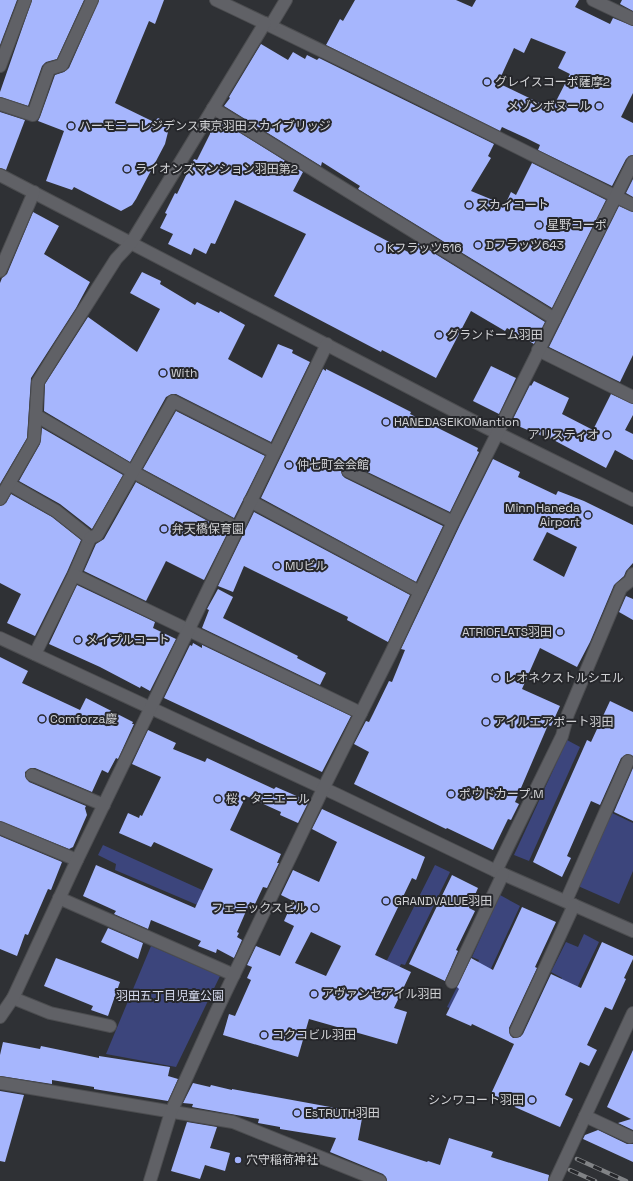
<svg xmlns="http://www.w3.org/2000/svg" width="633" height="1181" viewBox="0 0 633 1181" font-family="'Space Grotesk','Noto Sans JP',sans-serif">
  <rect width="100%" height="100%" fill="#2f3135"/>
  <g fill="#3c457c">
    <polygon points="567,740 580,747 529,861 514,855"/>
    <polygon points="610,812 633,823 633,871 619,904 578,886"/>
    <polygon points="103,845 222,899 214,912 115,870 116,864 98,855"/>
    <polygon points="435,865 450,872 405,965 401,964 390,989 376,982"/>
    <polygon points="500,895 520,906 469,1016 447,1007 460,981 468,984 479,960 472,957"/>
    <polygon points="584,934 599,942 548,1049 532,1042 562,978 551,972 566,942 578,947"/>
    <polygon points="151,946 220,976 176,1067 106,1054"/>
  </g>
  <g fill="#a6b6fd" fill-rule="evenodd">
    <polygon points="0,0 17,0 0,45"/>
    <polygon points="32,0 84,0 57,59 46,62 42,66 28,106 0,97 0,92"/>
    <polygon points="99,0 164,0 155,24 149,21 115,103 154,122 158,118 170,124 165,144 136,199 132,205 121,211 74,187 72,190 46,181 64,131 38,121 40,117 55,75 64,72 69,68"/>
    <path d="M 355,0 L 456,0 L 472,7 L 476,0 L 579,0 L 575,7 L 610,24 L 613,18 L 633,26 L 633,93 L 621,117 L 633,123 L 633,155 L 629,156 L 626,159 L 612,186 L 538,150 L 540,145 L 526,138 L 502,127 L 500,131 L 326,45 L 340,19 L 343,21 ZM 531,38 L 566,52 L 558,68 L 570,74 L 552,109 L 498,83 L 514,48 L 524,53 Z"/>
    <polygon points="622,0 633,0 633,11 620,4"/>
    <polygon points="261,44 288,60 293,52 305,59 307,55 317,60 319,58 494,144 488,156 491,158 471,191 505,205 511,192 516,195 532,163 606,200 552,308 358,189 360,186 322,162 321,166 224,106 230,98 229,97"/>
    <polygon points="0,112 25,120 6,170 0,168"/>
    <polygon points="216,118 303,172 293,191 410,253 416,242 545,322 534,344 507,328 505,331 471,311 436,378 382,350 381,352 274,296 306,234 235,200 215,244 211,243 206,254 194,248 191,255 168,244 173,234 160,228 167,214 165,213 175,193 177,194 194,159 197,160 210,134 210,128"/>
    <polygon points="633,179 633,197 626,193"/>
    <polygon points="619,206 633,212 633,355 620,382 549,347"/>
    <polygon points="33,212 59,226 44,254 90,282 76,308 31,378 27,438 0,484 0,283 2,278 7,274"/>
    <polygon points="142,272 161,281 160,284 195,305 197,302 219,313 220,311 245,325 228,359 262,378 278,344 293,350 292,353 310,362 271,442 176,394 172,394 166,397 130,462 44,411 45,384 88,317 137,352 160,309 130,293"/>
    <polygon points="491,366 516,378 499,414 473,401"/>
    <polygon points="323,369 326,371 326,369 366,389 411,412 410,414 478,448 477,451 479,452 450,512 351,464 344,465 341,468 342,475 345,478 443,526 416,582 261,498"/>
    <polygon points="534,381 569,398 562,414 593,430 611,394 633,404 633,415 625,430 633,434 633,460 615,450 606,468 548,437 548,439 530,430 530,431 511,423 530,385 531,386"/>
    <polygon points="176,411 265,456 234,518 143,469"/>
    <polygon points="42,428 123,475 92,529 60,504 19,481 40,444"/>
    <path d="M 493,459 L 520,472 L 518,477 L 556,495 L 558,491 L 584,501 L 633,525 L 633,563 L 626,571 L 624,576 L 614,585 L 590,642 L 577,667 L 540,648 L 522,689 L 560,706 L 551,726 L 548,725 L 515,802 L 519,804 L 511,820 L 508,819 L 493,850 L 447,828 L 446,829 L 354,784 L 369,752 L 354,744 L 366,721 L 369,722 L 373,714 L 389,681 L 392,682 L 405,650 L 401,649 L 460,525 ZM 547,532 L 577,547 L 564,577 L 533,560 Z"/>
    <polygon points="136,482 228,532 204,580 166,561 146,601 84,571 96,544 104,539"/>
    <polygon points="11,494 52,517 81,540 67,572 35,636 7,623 21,594 0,583 0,506 6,503"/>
    <polygon points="254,512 410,595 388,642 347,620 348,617 244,566 233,592 218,586"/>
    <polygon points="77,585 155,622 153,628 176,639 150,691 141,686 140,688 100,667 49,644"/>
    <polygon points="218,589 233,597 223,618 298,656 297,658 326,673 320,685 202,628 209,610 207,609"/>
    <polygon points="626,596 633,599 633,620 619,612"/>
    <polygon points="196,642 351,716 322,772 164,698 190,645 192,646 193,643 202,648 202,645"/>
    <polygon points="0,657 28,671 22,683 80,710 86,698 133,722 132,724 134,724 118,759 116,758 108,773 102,770 92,792 35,768 31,768 25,772 25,776 29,782 86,806 85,808 87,815 73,847 69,849 0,821"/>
    <polygon points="610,701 633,712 633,756 627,754 621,758 600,805 591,801 567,856 571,858 562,877 533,862 587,740 591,742"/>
    <polygon points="148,730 176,743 173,749 205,762 207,758 274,789 276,787 308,801 307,802 308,803 298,823 280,815 281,812 246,796 230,830 281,854 277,863 279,863 267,888 263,887 255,904 250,902 237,932 239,933 237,937 242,940 234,958 217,949 216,953 198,946 201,941 151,920 148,929 114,914 116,911 83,896 96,865 195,908 213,869 154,842 151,847 119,833 128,813 139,818 140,815 142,816 161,777 132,764"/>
    <polygon points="633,768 633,821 614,812"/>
    <path d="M 322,809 L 425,857 L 416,880 L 412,878 L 375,955 L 411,972 L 394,1008 L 407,1012 L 397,1044 L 309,1019 L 298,1057 L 223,1035 L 229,1014 L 235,1016 L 251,980 L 247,978 L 252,967 L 247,965 L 256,946 L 280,956 L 294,926 L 284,921 L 293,901 L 281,895 L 293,870 L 319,882 L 337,842 L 312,829 ZM 311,932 L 341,946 L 326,976 L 295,963 Z"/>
    <polygon points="0,836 62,862 51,890 48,889 28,935 25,934 17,956 0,949"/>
    <polygon points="452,875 478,888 469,908 475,911 456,950 458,951 445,981 409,964"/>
    <polygon points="522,907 556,922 535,967 537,968 509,1028 510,1035 513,1038 520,1037 523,1034 551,974 581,988 602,942 633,956 633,959 624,978 626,979 612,1010 605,1007 587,1045 597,1050 589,1066 580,1062 565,1095 573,1099 560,1127 490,1096 514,1044 472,1024 471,1026 446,1015 459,989 457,987 471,958 493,970"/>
    <polygon points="108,928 143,943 138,959 101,942"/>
    <polygon points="56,958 120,982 108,1016 91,1010 93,1006 44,986"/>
    <polygon points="3,1042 40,1049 41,1046 99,1058 99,1056 170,1067 168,1076 178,1079 168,1101 94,1089 94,1087 52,1080 52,1084 0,1076 0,1055"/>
    <polygon points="633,1050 633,1130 618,1123 631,1119 607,1107"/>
    <polygon points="193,1083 210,1087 211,1085 232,1090 232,1089 363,1113 358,1140 427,1162 428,1161 440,1165 449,1138 493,1152 491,1157 549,1175 548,1181 387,1181 386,1177 383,1174 330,1152 336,1138 280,1129 280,1127 258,1123 259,1119 192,1107 193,1104 183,1103"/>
    <polygon points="0,1091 24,1095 5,1162 0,1161"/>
    <polygon points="187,1122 217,1127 210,1148 230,1153 225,1171 205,1165 200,1179 171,1171"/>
    <polygon points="598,1130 627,1144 633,1144 633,1162 583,1139 585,1135"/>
  </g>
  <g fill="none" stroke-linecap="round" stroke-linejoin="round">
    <g stroke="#4c4d50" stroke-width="14">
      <g id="minor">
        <path d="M 216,0 C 356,66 494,136 633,205"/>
        <polyline points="593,0 633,19"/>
        <polyline points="271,25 286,0"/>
        <polyline points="0,66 25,0"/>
        <polyline points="0,104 33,115 49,69 62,65 92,0"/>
        <polyline points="213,108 555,319"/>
        <polyline points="0,175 485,427 633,500"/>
        <polyline points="0,271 34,192"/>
        <polyline points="538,350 633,397"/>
        <polyline points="37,416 133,472 237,528"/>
        <polyline points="348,471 453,522"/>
        <polyline points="9,484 56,511 90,538 74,575 35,654"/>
        <polyline points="0,499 34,440 38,382 58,350 116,259 131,243 265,23"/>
        <polyline points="250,501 420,592"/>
        <polyline points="90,538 97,535 173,401 274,452"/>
        <polyline points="74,575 361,713"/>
        <polyline points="0,638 338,795 496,871 633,931"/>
        <polyline points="32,775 104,805"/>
        <polyline points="0,828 77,860"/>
        <polyline points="496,871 562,736 568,714 621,588 630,581 633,574"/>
        <polyline points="59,898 234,975"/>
        <polyline points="566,901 628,761"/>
        <polyline points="452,982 503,874"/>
        <polyline points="13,998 50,1013 110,1026"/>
        <polyline points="0,1017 13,998 77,860 327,344"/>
        <polyline points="516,1031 574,905"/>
        <polyline points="0,1083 233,1122 380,1181"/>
        <polyline points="585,1116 630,1137"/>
        <polyline points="150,1181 171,1112 218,1008 323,789 391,653 453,522 633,162"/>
        <polyline points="555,1181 633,1013"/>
      </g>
    </g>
    <use href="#minor" stroke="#606166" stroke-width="12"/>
    <g stroke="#818386" stroke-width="4.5">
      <g id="rail">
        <polyline points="577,1159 626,1181"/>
        <polyline points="570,1170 595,1181"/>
      </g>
    </g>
    <use href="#rail" stroke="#26272b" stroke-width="3" stroke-dasharray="9" stroke-linecap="butt"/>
  </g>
  <g fill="#a2b2fd" stroke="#26272b" stroke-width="1.5">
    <circle cx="487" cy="82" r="4"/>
    <circle cx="599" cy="106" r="4"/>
    <circle cx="71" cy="126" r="4"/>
    <circle cx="127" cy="169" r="4"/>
    <circle cx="469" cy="205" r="4"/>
    <circle cx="539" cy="225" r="4"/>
    <circle cx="478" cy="245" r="4"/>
    <circle cx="379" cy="248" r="4"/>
    <circle cx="439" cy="335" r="4"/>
    <circle cx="163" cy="373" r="4"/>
    <circle cx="386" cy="422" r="4"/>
    <circle cx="607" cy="435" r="4"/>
    <circle cx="289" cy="465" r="4"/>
    <circle cx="588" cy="515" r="4"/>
    <circle cx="164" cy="529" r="4"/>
    <circle cx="277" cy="566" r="4"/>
    <circle cx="560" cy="632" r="4"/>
    <circle cx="78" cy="640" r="4"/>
    <circle cx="496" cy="678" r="4"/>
    <circle cx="42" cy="719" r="4"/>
    <circle cx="486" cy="722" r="4"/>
    <circle cx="451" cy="794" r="4"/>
    <circle cx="218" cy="799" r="4"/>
    <circle cx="386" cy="901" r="4"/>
    <circle cx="315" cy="908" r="4"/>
    <circle cx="314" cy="994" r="4"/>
    <circle cx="264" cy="1035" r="4"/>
    <circle cx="532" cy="1100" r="4"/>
    <circle cx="297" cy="1113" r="4"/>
    <circle cx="238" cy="1160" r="4"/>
  </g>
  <g text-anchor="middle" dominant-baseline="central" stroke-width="4" stroke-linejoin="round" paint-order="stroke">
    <g font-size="12" fill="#d1d2d5" stroke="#26272b" text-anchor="start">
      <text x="495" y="82">グレイスコーポ薩摩2</text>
      <text x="591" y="106" text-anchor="end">メゾンボヌール</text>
      <text x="79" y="126">ハーモニーレジデンス東京羽田スカイブリッジ</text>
      <text x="135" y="169">ライオンズマンション羽田第2</text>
      <text x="477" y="205">スカイコート</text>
      <text x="547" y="225">星野コーポ</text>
      <text x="486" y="245">Dフラッツ643</text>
      <text x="387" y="248">Kフラッツ516</text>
      <text x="447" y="335">グランドーム羽田</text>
      <text x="171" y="373">With</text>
      <text x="394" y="422">HANEDASEIKOMantion</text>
      <text x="599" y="435" text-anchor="end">アリスティオ</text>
      <text x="297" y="465">仲七町会会館</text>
      <text x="580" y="508" text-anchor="end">Minn Haneda<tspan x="580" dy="14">Airport</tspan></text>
      <text x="172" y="529">弁天橋保育園</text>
      <text x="285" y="566">MUビル</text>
      <text x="552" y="632" text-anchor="end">ATRIOFLATS羽田</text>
      <text x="86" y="640">メイプルコート</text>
      <text x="504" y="678">レオネクストルシエル</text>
      <text x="50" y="719">Comforza慶</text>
      <text x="494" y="722">アイルエアポート羽田</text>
      <text x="459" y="794">ポウドカープ.M</text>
      <text x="226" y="799">桜・タニエール</text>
      <text x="394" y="901">GRANDVALUE羽田</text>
      <text x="307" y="908" text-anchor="end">フェニックスビル</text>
      <text x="322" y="994">アヴァンセアイル羽田</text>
      <text x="272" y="1035">コクコビル羽田</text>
      <text x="524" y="1100" text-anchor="end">シンワコート羽田</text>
      <text x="305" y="1113">EsTRUTH羽田</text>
      <text x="246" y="1160">穴守稲荷神社</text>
    </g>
    <g font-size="12" fill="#d7dcef" stroke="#26272b">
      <text x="170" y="996">羽田五丁目児童公園</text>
    </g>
  </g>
</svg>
